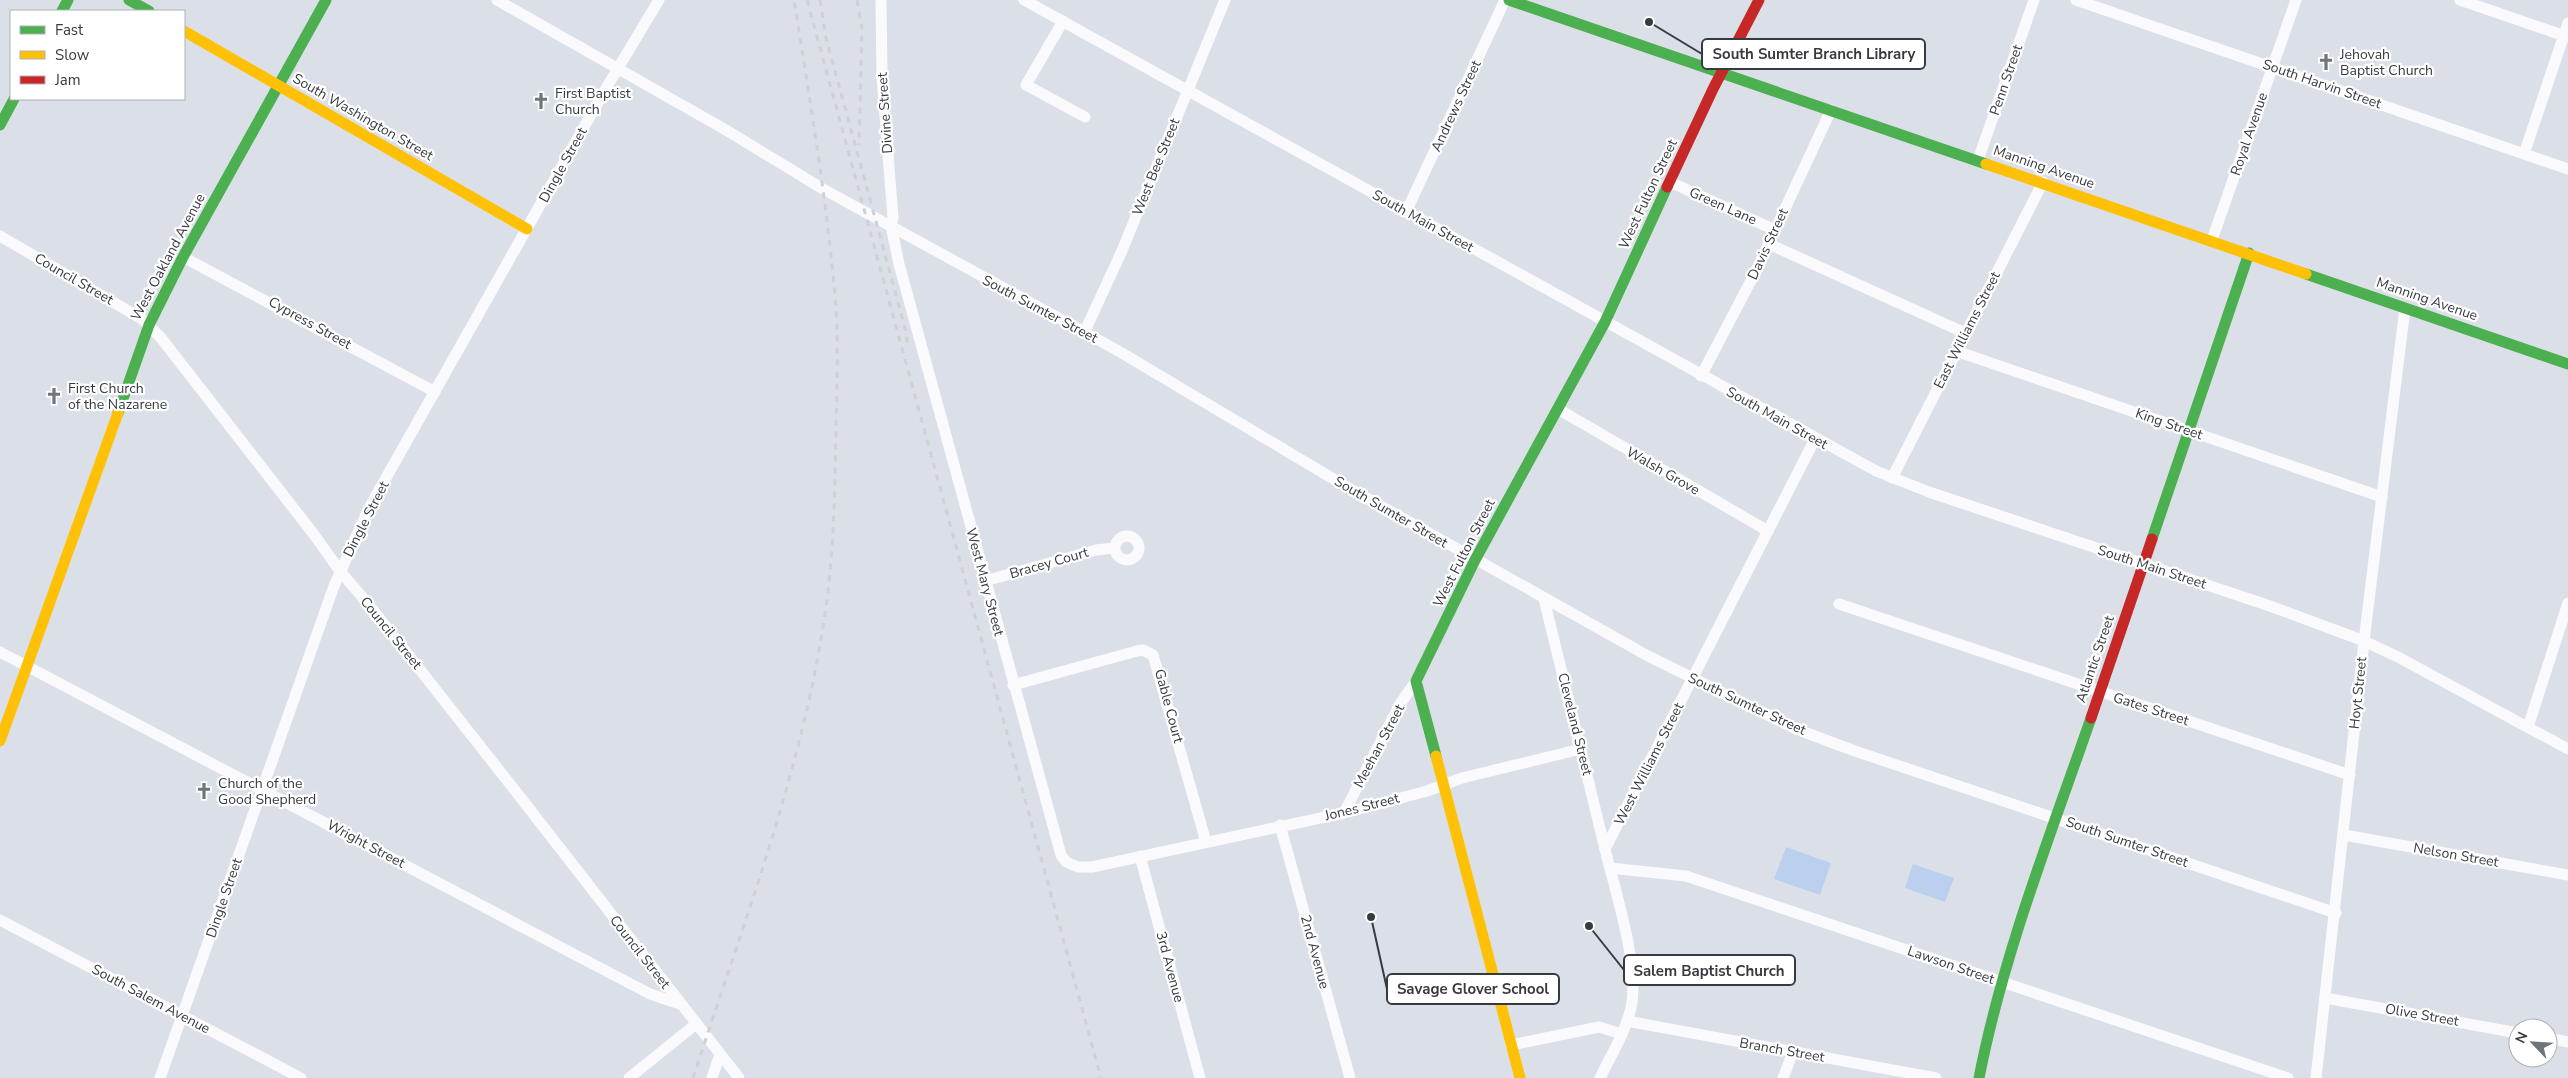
<svg xmlns="http://www.w3.org/2000/svg" width="2568" height="1078" viewBox="0 0 2568 1078" font-family="'Nunito Sans',sans-serif">
  <rect width="100%" height="100%" fill="#dbe0e8"/>
  <g fill="#bbd0ef">
    <polygon points="1786,847 1831,863 1820,895 1774,879"/>
    <polygon points="1913,864 1954,878 1945,902 1905,888"/>
  </g>
  <g fill="none" stroke-linecap="round" stroke-linejoin="round">
    <g stroke="#fafafc" stroke-width="11">
      <polyline points="497,0 726,130 823,189 1115,349 1347,487 1648,656 1796,729 1855,751 2336,913"/>
      <polyline points="881,0 882,78 893,218 891,226 899,264 1061,855 1066,862 1078,867 1092,867 1344,813 1427,791 1462,778 1581,749"/>
      <polyline points="1024,0 1876,471 1929,492 2270,606 2364,641 2398,657 2568,749"/>
      <polyline points="2076,0 2568,169"/>
      <polyline points="2460,0 2568,37"/>
      <polyline points="1063,21 1026,85 1085,117"/>
      <polyline points="2524,154 2568,23"/>
      <polyline points="1978,160 2034,0"/>
      <polyline points="1670,182 1775,230"/>
      <polyline points="1406,212 1505,0"/>
      <polyline points="0,236 142,319 161,338 312,532 340,571 369,605 517,793 739,1078"/>
      <polyline points="2212,240 2296,0"/>
      <polyline points="1769,244 1965,333"/>
      <polyline points="183,257 435,392"/>
      <polyline points="1084,333 1121,253 1225,0"/>
      <polyline points="1956,351 2382,497"/>
      <polyline points="1701,376 1756,271 1831,110"/>
      <polyline points="1558,409 1768,531"/>
      <polyline points="1892,478 2043,182"/>
      <circle cx="1127" cy="548" r="12"/>
      <polyline points="985,581 1096,550 1114,548"/>
      <polyline points="1544,599 1605,849"/>
      <polyline points="1839,604 2350,775"/>
      <polyline points="0,652 547,940 650,994 680,1004"/>
      <polyline points="1013,685 1137,651 1143,650 1153,655 1206,842"/>
      <polyline points="2528,727 2568,603"/>
      <polyline points="1344,813 1400,704 1416,681"/>
      <polyline points="1280,825 1350,1078"/>
      <polyline points="2344,835 2568,875"/>
      <polyline points="1140,856 1200,1078"/>
      <polyline points="1610,868 1686,876 2288,1078"/>
      <polyline points="0,920 301,1078"/>
      <polyline points="2325,998 2518,1033"/>
      <polyline points="1627,1021 1936,1078"/>
      <polyline points="2548,1038 2568,1042"/>
      <polyline points="1511,1045 1599,1027 1622,1034"/>
      <polyline points="160,1078 334,586 369,508 605,90 659,0"/>
      <polyline points="629,1078 696,1024"/>
      <polyline points="712,1078 720,1054"/>
      <path d="M 1600,1078 C 1611,1055 1625,1033 1631,1008 C 1640,966 1615,891 1605,849 L 1815,439"/>
      <polyline points="1783,1078 1793,1052"/>
      <polyline points="2316,1078 2364,641 2405,308"/>
    </g>
    <g stroke="#4caf50" stroke-width="11">
      <polyline points="129,0 149,11"/>
      <polyline points="1509,0 1986,164"/>
      <polyline points="62,11 68,0"/>
      <polyline points="0,125 14,99"/>
      <polyline points="2306,274 2568,364"/>
      <polyline points="118,413 149,325 183,257 326,0"/>
      <polyline points="2152,539 2249,253"/>
      <polyline points="1436,756 1416,681 1475,560 1605,322 1667,187"/>
      <path d="M 1979,1078 C 2003,955 2050,836 2091,718"/>
    </g>
    <g stroke="#ffc107" stroke-width="11">
      <polyline points="184,31 527,229"/>
      <polyline points="1986,164 2306,274"/>
      <polyline points="0,741 118,413"/>
      <polyline points="1436,756 1520,1078"/>
    </g>
    <g stroke="#c62828" stroke-width="11">
      <polyline points="1667,187 1713,89 1759,0"/>
      <polyline points="2091,718 2152,539"/>
    </g>
    <g stroke="#cfd1d3" stroke-width="3" stroke-dasharray="6 6" stroke-linecap="butt">
      <polyline points="807,0 1101,1078"/>
      <polyline points="820,0 826,38 905,328 908,345"/>
      <polyline points="857,0 862,28 859,145"/>
      <path d="M 693,1078 C 744,921 805,764 827,600 C 834,543 835,485 836,428 C 837,381 839,332 834,285 C 825,189 809,95 794,0"/>
    </g>
  </g>
  <defs>
    <g id="church-bare" transform="scale(1.35)"><path d="M-1.2-6h2.4v3.5h3.3v2.4h-3.3V6h-2.4V-.1h-3.3v-2.4h3.3Z" fill="#70757b" stroke="#fff" stroke-width="2.5" paint-order="stroke"/></g>
  </defs>
  <g fill-rule="evenodd">
    <use href="#church-bare" x="2326" y="62"/>
    <use href="#church-bare" x="541" y="101"/>
    <use href="#church-bare" x="54" y="396"/>
    <use href="#church-bare" x="204" y="791"/>
  </g>
  <g text-anchor="middle" dominant-baseline="central" stroke-width="4.5" stroke-linejoin="round" paint-order="stroke">
    <g font-size="14" fill="#373b40" stroke="#fff" text-anchor="start">
      <text x="2340" y="54">Jehovah<tspan x="2340" dy="16">Baptist Church</tspan></text>
      <text x="555" y="93">First Baptist<tspan x="555" dy="16">Church</tspan></text>
      <text x="68" y="388">First Church<tspan x="68" dy="16">of the Nazarene</tspan></text>
      <text x="218" y="783">Church of the<tspan x="218" dy="16">Good Shepherd</tspan></text>
    </g>
    <g font-size="14" fill="#373b40" stroke="#fff">
      <text transform="translate(2006 80) rotate(-71)">Penn Street</text>
      <text transform="translate(2322 84) rotate(19)">South Harvin Street</text>
      <text transform="translate(1456 106) rotate(-65)">Andrews Street</text>
      <text transform="translate(885 113) rotate(-94)">Divine Street</text>
      <text transform="translate(363 117) rotate(30)">South Washington Street</text>
      <text transform="translate(2249 134) rotate(-71)">Royal Avenue</text>
      <text transform="translate(563 165) rotate(-61)">Dingle Street</text>
      <text transform="translate(1156 167) rotate(-68)">West Bee Street</text>
      <text transform="translate(2044 167) rotate(19)">Manning Avenue</text>
      <text transform="translate(1648 194) rotate(-65)">West Fulton Street</text>
      <text transform="translate(1723 206) rotate(24)">Green Lane</text>
      <text transform="translate(1423 221) rotate(29)">South Main Street</text>
      <text transform="translate(1768 244) rotate(-65)">Davis Street</text>
      <text transform="translate(168 257) rotate(-62)">West Oakland Avenue</text>
      <text transform="translate(74 279) rotate(30)">Council Street</text>
      <text transform="translate(2427 299) rotate(19)">Manning Avenue</text>
      <text transform="translate(1040 309) rotate(28)">South Sumter Street</text>
      <text transform="translate(310 323) rotate(29)">Cypress Street</text>
      <text transform="translate(1967 330) rotate(-63)">East Williams Street</text>
      <text transform="translate(1777 418) rotate(29)">South Main Street</text>
      <text transform="translate(2169 424) rotate(19)">King Street</text>
      <text transform="translate(1663 471) rotate(30)">Walsh Grove</text>
      <text transform="translate(1391 512) rotate(30)">South Sumter Street</text>
      <text transform="translate(366 519) rotate(-63)">Dingle Street</text>
      <text transform="translate(1464 553) rotate(-63)">West Fulton Street</text>
      <text transform="translate(1049 563) rotate(-16)">Bracey Court</text>
      <text transform="translate(2152 567) rotate(18)">South Main Street</text>
      <text transform="translate(985 582) rotate(75)">West Mary Street</text>
      <text transform="translate(391 633) rotate(51)">Council Street</text>
      <text transform="translate(2095 659) rotate(-71)">Atlantic Street</text>
      <text transform="translate(2358 693) rotate(-84)">Hoyt Street</text>
      <text transform="translate(1747 704) rotate(25)">South Sumter Street</text>
      <text transform="translate(1169 706) rotate(75)">Gable Court</text>
      <text transform="translate(2151 709) rotate(18)">Gates Street</text>
      <text transform="translate(1575 724) rotate(76)">Cleveland Street</text>
      <text transform="translate(1379 746) rotate(-62)">Meehan Street</text>
      <text transform="translate(1649 764) rotate(-63)">West Williams Street</text>
      <text transform="translate(1362 807) rotate(-14)">Jones Street</text>
      <text transform="translate(2127 842) rotate(19)">South Sumter Street</text>
      <text transform="translate(366 844) rotate(28)">Wright Street</text>
      <text transform="translate(2456 855) rotate(10)">Nelson Street</text>
      <text transform="translate(224 898) rotate(-71)">Dingle Street</text>
      <text transform="translate(640 952) rotate(52)">Council Street</text>
      <text transform="translate(1315 952) rotate(75)">2nd Avenue</text>
      <text transform="translate(1951 965) rotate(19)">Lawson Street</text>
      <text transform="translate(1170 967) rotate(75)">3rd Avenue</text>
      <text transform="translate(151 999) rotate(28)">South Salem Avenue</text>
      <text transform="translate(2422 1015) rotate(10)">Olive Street</text>
      <text transform="translate(1782 1050) rotate(10)">Branch Street</text>
    </g>
  </g>
  <path fill="none" stroke="#373b40" stroke-width="2" d="M1649 22L1702 54M1589 926L1624 970M1371 917L1387 989"/>
  <g fill="#373b40" stroke="#fff" stroke-width="2">
    <circle cx="1649" cy="22" r="5"/>
    <circle cx="1589" cy="926" r="5"/>
    <circle cx="1371" cy="917" r="5"/>
  </g>
  <g fill="#fff" stroke="#373b40" stroke-width="2">
    <rect x="1702" y="39" width="223" height="30" rx="5"/>
    <rect x="1624" y="955" width="171" height="30" rx="5"/>
    <rect x="1387" y="974" width="172" height="30" rx="5"/>
  </g>
  <g font-size="15" text-anchor="middle" font-weight="bold" fill="#373b40">
    <text x="1814" y="59">South Sumter Branch Library</text>
    <text x="1709" y="976">Salem Baptist Church</text>
    <text x="1473" y="994">Savage Glover School</text>
  </g>
  <rect x="10" y="10" width="175" height="90" fill="#ffffff" stroke="#afb1b3"/>
  <rect x="20" y="26" width="25" height="8" fill="#4caf50" stroke="#afb1b3"/>
  <text x="55" y="35" font-size="15" fill="#373b40">Fast</text>
  <rect x="20" y="51" width="25" height="8" fill="#ffc107" stroke="#afb1b3"/>
  <text x="55" y="60" font-size="15" fill="#373b40">Slow</text>
  <rect x="20" y="76" width="25" height="8" fill="#c62828" stroke="#afb1b3"/>
  <text x="55" y="85" font-size="15" fill="#373b40">Jam</text>
  <g transform="translate(2533 1043) rotate(295)"><circle r="24" fill="#ffffff" stroke="#afb1b3"/>
  <path d="M0-4L9 19L0 12L-9 19Z" fill="#70757b"/>
  <text y="-8" font-size="14" font-weight="bold" text-anchor="middle" fill="#373b40">N</text>
  </g>
</svg>
